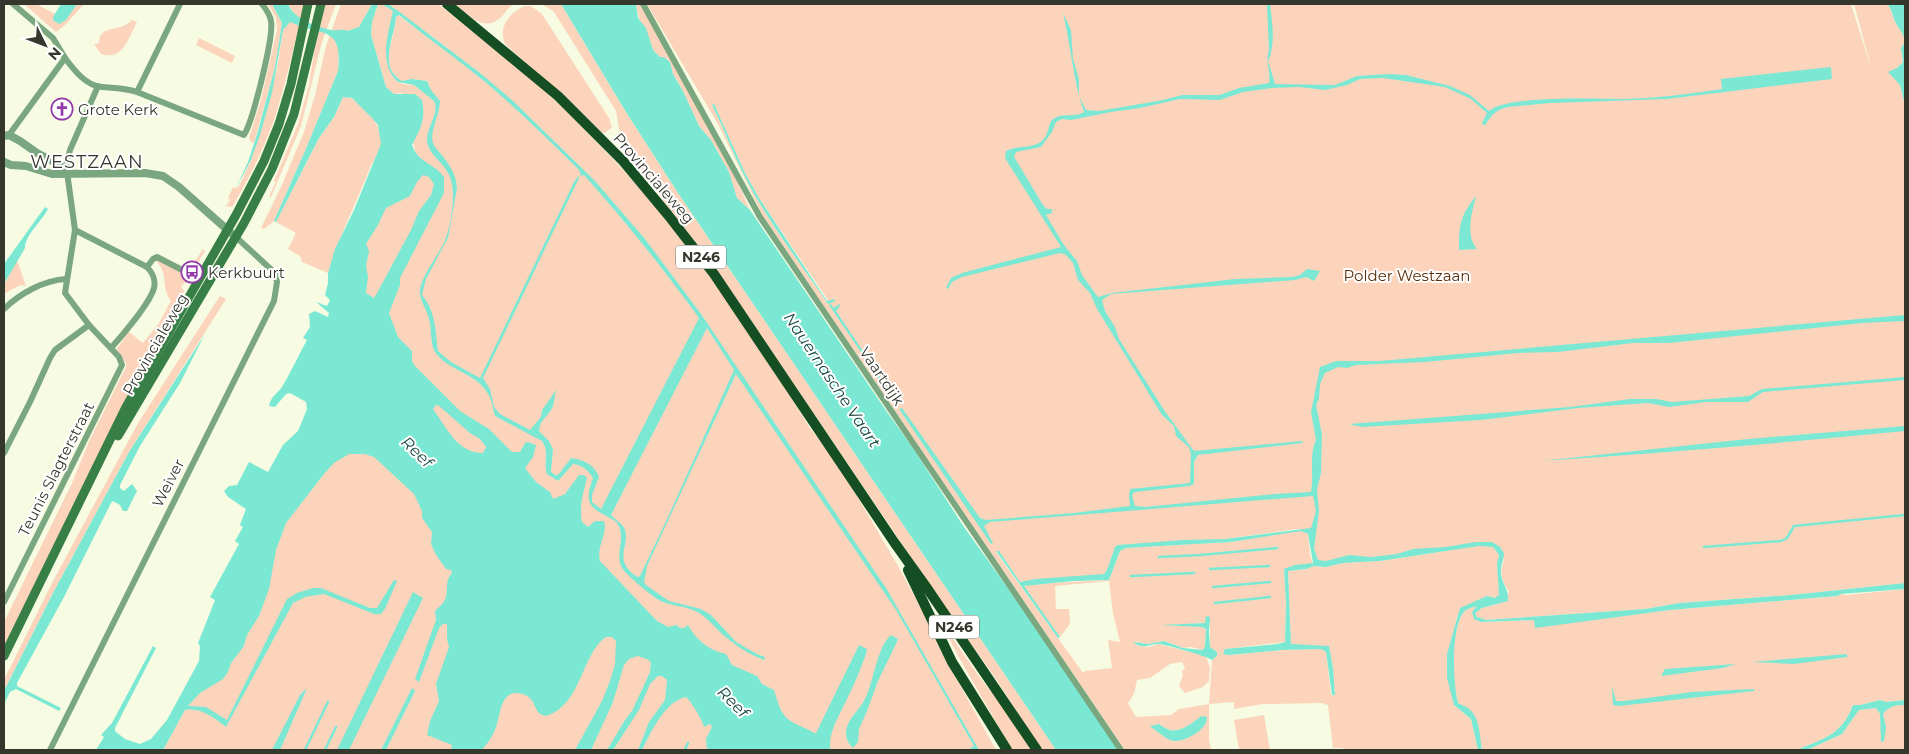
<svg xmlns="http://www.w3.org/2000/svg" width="1909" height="754" viewBox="0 0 1909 754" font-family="Montserrat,sans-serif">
  <rect width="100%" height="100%" fill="#f6fbe2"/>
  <g fill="#fcd4bc" fill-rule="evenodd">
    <polygon points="24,4 36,4 55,14 53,20 77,4 84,4 65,25 56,32"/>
    <polygon points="268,4 272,4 282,23 275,67 254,143 251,142 249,138 261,100 277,30 276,18"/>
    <path d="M 288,4 L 305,4 C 294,43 286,84 273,123 C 262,152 248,181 232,207 L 226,206 L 230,200 L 228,198 L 233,187 L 236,188 L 239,186 L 251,160 L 277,69 L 283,30 L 295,15 Z"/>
    <polygon points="324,4 336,4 322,42 301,126 271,197 269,196 276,182 274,181 298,124 309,85 316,40"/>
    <polygon points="341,4 372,4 359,27 347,31 335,39 339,48 338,71 305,151 274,221 264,229 261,228 281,187 304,132 315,95 326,46"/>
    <path d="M 378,4 L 382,4 L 393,11 L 388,66 L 394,78 L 403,84 L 414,85 L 429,96 L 431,91 L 427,81 L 411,79 L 402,81 C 377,67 396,37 396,17 L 398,15 L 448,52 L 449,49 L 388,4 L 438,4 L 446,10 L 525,73 L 561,106 L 616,162 L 656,207 L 712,279 L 786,389 L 809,427 L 832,456 L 854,491 L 898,566 L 930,625 L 947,662 L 996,750 L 163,750 L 273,549 L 366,267 L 366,244 L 386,208 L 390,205 L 416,155 L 402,93 L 394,94 L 386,87 L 371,35 L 372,22 Z"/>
    <path d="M 454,4 L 513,4 C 507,9 503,17 496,21 C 481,30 465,12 454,4 Z"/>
    <path d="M 542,4 L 561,4 L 626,112 L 680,196 L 1056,750 L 1042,750 C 1015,710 991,668 961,631 L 710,260 L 664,202 L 649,179 L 627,153 L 620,134 L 616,111 L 554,12 Z"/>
    <path d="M 636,4 L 640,4 L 730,165 L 750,210 L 737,198 L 729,172 L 711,140 L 699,126 L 683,91 L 673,74 L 670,62 C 664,59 658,57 654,51 C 645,41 638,17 636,4 Z"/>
    <path d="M 647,4 L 1851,4 L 1872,71 L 1854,4 L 1887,4 C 1891,9 1892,13 1894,19 C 1897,28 1903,29 1905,42 L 1901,48 L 1903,62 L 1897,68 L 1894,76 L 1900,85 L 1905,105 L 1905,583 L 1791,595 L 1679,603 L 1645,609 L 1486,620 L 1477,617 L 1475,613 L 1482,608 L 1498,604 L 1509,592 C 1502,580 1499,573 1504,560 L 1493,544 L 1481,546 L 1493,547 L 1499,555 L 1497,564 L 1500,595 L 1496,598 L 1487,596 L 1457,616 L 1453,639 L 1447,654 L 1454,705 L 1471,719 L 1478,750 L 1343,750 L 1343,748 L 1333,748 L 1328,705 L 1321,703 L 1263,704 L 1234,709 L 1234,702 L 1209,704 L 1209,739 L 1211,750 L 1125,750 L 763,216 L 718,124 ZM 714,104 L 745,173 L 759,198 L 830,303 L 827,303 C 799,261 767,221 744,175 C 732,152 724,128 712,105 ZM 1296,529 L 1315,531 L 1314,548 L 1318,562 L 1453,550 L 1380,561 L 1343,563 L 1326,567 L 1314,566 L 1306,569 L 1288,571 L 1291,645 L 1328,646 L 1333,668 L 1335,695 L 1331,695 L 1326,652 L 1321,649 L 1282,650 L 1229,655 L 1225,649 L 1285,642 L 1286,603 L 1284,570 L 1295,565 L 1313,564 L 1310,554 L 1308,534 L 1301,530 L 1231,542 L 1126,548 L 1120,551 L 1109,580 L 1032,584 L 1023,586 L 1060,637 L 1070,624 L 1069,609 L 1056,609 L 1055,586 L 1109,581 L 1113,614 L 1120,642 L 1108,640 L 1112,668 L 1085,671 L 1083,673 L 996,552 L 999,551 L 1020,582 L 1110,575 L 1121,545 L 1225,539 ZM 1206,620 L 1210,627 L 1210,647 L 1217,652 L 1217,656 L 1212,660 L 1209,704 L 1179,709 L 1171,715 L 1136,717 L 1128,703 L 1134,694 L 1137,680 L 1150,678 L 1170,664 L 1182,662 L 1185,668 L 1182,671 L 1183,675 L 1179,686 L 1185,693 L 1203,687 L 1209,681 L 1210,667 L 1206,657 L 1202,655 L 1158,644 L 1149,647 L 1138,646 L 1135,642 L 1148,644 L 1164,641 L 1183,648 L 1191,647 L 1203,650 L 1205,646 L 1206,629 L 1202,627 L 1169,625 L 1206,623 ZM 1201,716 L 1197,732 C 1167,748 1177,739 1152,727 L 1159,724 C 1162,726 1167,729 1170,730 C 1180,733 1194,722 1201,716 Z"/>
    <path d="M 525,6 L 531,6 L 542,14 L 609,118 L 612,127 L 605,133 L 600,132 L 568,100 L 505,44 C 498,28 509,12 525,6 Z"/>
    <path d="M 132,20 L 137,22 C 128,39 123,61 101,54 L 94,44 L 99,43 C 100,23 119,34 132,20 Z"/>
    <polygon points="199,38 235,56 232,63 196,45"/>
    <path d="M 346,96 C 363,102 383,125 381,144 C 380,151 373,161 370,168 C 356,203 339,237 328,273 L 302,262 L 300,256 L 288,249 L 296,233 L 276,222 L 319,138 L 334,117 L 343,97 Z"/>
    <path d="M 203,249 L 205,251 L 186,283 L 184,283 L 181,287 L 184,291 L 175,316 L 107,439 L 4,646 L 4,622 L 72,483 L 90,439 L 126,367 L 126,363 L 116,350 L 129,332 L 143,343 L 159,323 L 171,301 C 160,287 170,274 155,260 L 157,259 L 189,271 Z"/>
    <polygon points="17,260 26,286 20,285 4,294 4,285"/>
    <polygon points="220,296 226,299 129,452 53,593 4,691 4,680 52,583 138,423"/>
    <path d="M 1905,589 L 1905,700 L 1886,702 L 1880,700 L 1860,705 L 1853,705 C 1842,735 1824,738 1797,750 L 1482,750 C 1479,731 1476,714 1458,703 C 1452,682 1450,629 1464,612 C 1468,608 1473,607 1478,606 L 1472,612 L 1481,622 L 1534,620 L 1535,627 L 1670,610 L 1837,596 L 1841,594 L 1847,595 Z"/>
    <polygon points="939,618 980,678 1005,709 1033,750 1012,750 957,654"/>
    <path d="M 1905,705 L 1905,750 L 1807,750 L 1842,734 L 1859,710 L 1876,708 L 1880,714 L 1881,727 L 1886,727 L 1883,714 C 1888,706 1896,705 1905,705 Z"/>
    <polygon points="1264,715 1270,750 1239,750 1234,720"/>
  </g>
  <g fill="#7ae8d3" fill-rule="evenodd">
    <polygon points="61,4 77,4 66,20 59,24 53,20 53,17"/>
    <path d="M 272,4 L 288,4 C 294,19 316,27 332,30 C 338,31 342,28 347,31 L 359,27 L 372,4 L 378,4 L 372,22 L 371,35 L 386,87 L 394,94 L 415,94 L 422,100 C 426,119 421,128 412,145 C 419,164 433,162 444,177 L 444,193 L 400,278 L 400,285 L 389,313 L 398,337 L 412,351 L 412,361 L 415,366 L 460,411 L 489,429 L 512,452 L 520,452 L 525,443 L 528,442 L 536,445 L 533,457 L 525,468 L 536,482 L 550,492 L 553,499 L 565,494 L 579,475 L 584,475 L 587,478 C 583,495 579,505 582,522 L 588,527 L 595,521 L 604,521 C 608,534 596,547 600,561 L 657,621 L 668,627 L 677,625 L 680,628 L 684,628 L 688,625 C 696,640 710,651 726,654 L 732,665 L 757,676 L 762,684 L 774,690 C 778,702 780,715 792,722 C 799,726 807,728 814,733 L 816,733 L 859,645 L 867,649 L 866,654 C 860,670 854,686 846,701 C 839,716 829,731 830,748 L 832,750 L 707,750 L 706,739 L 712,727 L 710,724 L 704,727 C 703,721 691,701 686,697 C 664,702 652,731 642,750 L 638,750 L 649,722 L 665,700 L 667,680 L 662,676 L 658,676 L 650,684 L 639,710 L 613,750 L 607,750 L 625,720 L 632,711 L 650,672 L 651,663 L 649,660 L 638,656 L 629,659 L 624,665 L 613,702 L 591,750 L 575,750 L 602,701 L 610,681 L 615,664 L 616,641 L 612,637 L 606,637 C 581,654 582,705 546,716 C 544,715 541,715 539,713 C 534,708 534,698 525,695 C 499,685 501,717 495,730 C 492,737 487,744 482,750 L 451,750 L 452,745 L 427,735 L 430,721 L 439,701 L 436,684 L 449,647 L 447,639 L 447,624 L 443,624 L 439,628 L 419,682 L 415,679 L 436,620 L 435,611 C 439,607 445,602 446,597 C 448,589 445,580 452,573 L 451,570 L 446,569 L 436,555 L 431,544 L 432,532 L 422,518 L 422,511 L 414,494 L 374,457 L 365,454 L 349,454 L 334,463 L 324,474 L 286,523 L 276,550 L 269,589 L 259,616 L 247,635 L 244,646 L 231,663 L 228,672 L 223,679 L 200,693 L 188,706 L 206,707 L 227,720 L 287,599 L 297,593 L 313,588 L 321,588 L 370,608 L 377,608 L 394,580 L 397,581 L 385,609 L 381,614 L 374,614 L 324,594 L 305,597 L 293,603 L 226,727 C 215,718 200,707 185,710 L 163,750 L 96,750 L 104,737 L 101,735 L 112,723 L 153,646 L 156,648 L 115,728 L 115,731 L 125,739 L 140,744 L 151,739 L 167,720 L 199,661 L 200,646 L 198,643 L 215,600 L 210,597 L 239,544 L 235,541 L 243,527 L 240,525 L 246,509 L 228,497 L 224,491 L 229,486 L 237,485 L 249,462 L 268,472 L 283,445 L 298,431 L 307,409 L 306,402 L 290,393 L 286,394 L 275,407 L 269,406 C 271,396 277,394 282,387 C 291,372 298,356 307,340 L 303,338 L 310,327 L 309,314 L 315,311 L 328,317 L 329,313 L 316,302 L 327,306 L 330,300 L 325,295 L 328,283 L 328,273 L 335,249 L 354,210 L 381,144 L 378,125 L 371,117 L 352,98 L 343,97 L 334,117 L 319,138 L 276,222 L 274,221 L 305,151 L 338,71 C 343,25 323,37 290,22 L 283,30 L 272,93 L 260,135 L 251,160 L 236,188 L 248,162 L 258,131 L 275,67 L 282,23 ZM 423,175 L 429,177 L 434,184 L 431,195 L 419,211 L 411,230 L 377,293 L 374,298 L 366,293 L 368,277 L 366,266 L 369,251 L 366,244 L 378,225 L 386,208 L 410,196 L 417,182 ZM 436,405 L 438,405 L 470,433 L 480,439 L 486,447 L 483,453 C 457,453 447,428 433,409 Z"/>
    <path d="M 382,4 L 388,4 L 401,13 L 480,73 L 512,100 L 595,181 L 645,239 L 701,314 L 886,588 L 979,750 L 968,750 L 974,746 L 896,610 L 736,374 L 647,566 L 644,582 L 646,585 L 669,601 L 701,609 L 711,615 L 736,642 L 757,654 L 765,657 L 764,660 C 748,654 735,645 722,634 C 714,626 708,619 699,613 C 688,606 675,607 663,602 C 656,600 625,574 622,568 C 614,554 627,537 617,523 C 615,520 611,519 608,517 C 587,506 585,501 593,478 C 588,470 582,465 573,464 L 558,481 L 547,474 C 543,462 550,453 542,441 L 495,416 C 493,409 492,400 488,394 C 477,373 448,371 435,352 C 430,344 432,329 429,319 C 427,310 421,303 420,294 C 418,280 438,256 444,243 C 450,229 453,209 453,194 C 453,163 430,161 427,141 C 426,128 440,113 434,101 L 414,85 L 398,82 C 378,64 388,34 393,11 ZM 399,15 C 427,38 456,58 484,81 C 517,109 548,139 579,170 L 581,176 L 584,175 C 625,221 663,268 699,318 L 601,509 L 592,502 L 592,495 L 599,477 C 594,464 584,460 571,458 L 558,475 L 555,475 L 551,472 L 553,449 L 549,441 L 539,431 C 539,420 550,415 553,406 C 555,400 554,395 557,389 L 542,410 L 541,417 L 530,430 L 500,414 L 494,407 L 490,389 L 483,378 L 579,178 L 578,176 L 574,182 L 480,378 L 451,362 L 438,351 C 435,329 436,312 422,295 L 426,279 L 448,238 L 457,188 C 456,173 449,164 440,153 C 438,150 434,147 433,143 C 429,133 440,114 440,101 L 431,90 L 427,81 L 411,79 L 402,81 C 377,67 395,37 396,17 ZM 707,328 L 734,370 L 668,517 L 640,576 L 638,577 C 609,559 634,543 623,526 C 620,522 614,519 611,515 Z"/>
    <polygon points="561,4 636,4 638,18 646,28 653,50 660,57 664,57 670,62 673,74 683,91 699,126 711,140 729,172 737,198 750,210 887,412 913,448 964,527 1017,601 1118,750 1056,750 680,196 626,112"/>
    <path d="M 1267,4 L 1270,4 C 1272,21 1276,45 1268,61 L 1275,84 L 1335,85 L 1357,76 L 1388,74 L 1406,75 L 1450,86 L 1470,95 L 1489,111 C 1507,95 1599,99 1626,99 C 1658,98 1690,94 1722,89 L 1721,79 L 1831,67 L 1832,79 L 1667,99 L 1550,103 L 1508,107 L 1499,110 L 1492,115 L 1485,125 L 1483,125 L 1482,123 L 1487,113 L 1471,99 L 1445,87 L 1383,78 L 1360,79 L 1347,85 L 1325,90 L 1299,87 L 1272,88 L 1243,92 L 1220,100 L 1180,99 L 1140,108 L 1111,112 L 1071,120 L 1062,119 L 1056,122 L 1052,132 L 1041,147 L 1016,152 L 1014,157 L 1043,205 L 1047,209 L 1052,209 L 1052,213 L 1046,215 L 1064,245 L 1077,261 L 1082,275 L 1098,297 L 1112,293 L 1235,279 L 1292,277 L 1300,275 L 1307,269 L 1320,271 L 1314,281 L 1306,277 L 1295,280 L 1111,294 L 1102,300 L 1105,311 L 1115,327 L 1119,339 L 1166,413 C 1176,426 1184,438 1194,451 L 1302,441 L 1303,443 L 1198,455 L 1194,462 L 1194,484 L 1189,486 L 1135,492 L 1132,495 L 1135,506 L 1145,507 L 1274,494 L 1311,492 C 1314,476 1309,453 1316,440 L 1311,412 L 1320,367 L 1336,361 L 1379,361 L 1905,315 L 1905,321 L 1863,323 L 1669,343 L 1633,343 L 1558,352 L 1518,353 L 1425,362 L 1356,365 L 1347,368 L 1338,367 L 1325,373 L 1320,384 L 1319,399 L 1316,405 L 1322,434 L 1321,473 L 1317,489 L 1319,511 L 1314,548 L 1318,560 L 1326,561 L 1349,555 L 1371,557 L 1397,554 L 1413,549 L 1446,547 L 1475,542 L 1492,542 L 1500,547 L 1504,553 C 1504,560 1500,567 1501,573 C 1502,584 1509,589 1508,601 L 1482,608 L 1475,613 L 1477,617 L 1486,620 L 1645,609 L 1679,603 L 1791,595 L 1905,583 L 1905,589 L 1841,594 L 1837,596 L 1670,610 L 1535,628 L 1534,620 L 1481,622 L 1474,619 L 1472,612 L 1477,606 C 1474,607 1469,608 1466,610 C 1450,622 1453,685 1458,703 C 1461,705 1466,706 1469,709 C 1480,717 1480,738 1482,750 L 1478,750 L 1471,719 L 1454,705 L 1447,678 L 1447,654 L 1460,608 L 1487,596 L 1495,598 L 1499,595 L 1497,564 L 1499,555 L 1493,547 L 1479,546 L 1380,561 L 1343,563 L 1326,567 L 1314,566 L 1306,569 L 1288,571 L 1291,644 L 1329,646 L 1333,668 L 1335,695 L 1332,695 L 1326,652 L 1321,649 L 1282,650 L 1229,655 L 1223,654 L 1225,649 L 1277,644 L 1285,642 L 1286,603 L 1284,569 L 1295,565 L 1313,563 L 1308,534 L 1301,531 L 1231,542 L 1126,548 L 1120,551 L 1109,580 L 1073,581 L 1024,586 L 1060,637 L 1058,638 L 996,551 L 999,551 L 1020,582 L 1035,579 L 1104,574 L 1107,570 L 1115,547 L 1118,545 L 1183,540 L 1225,539 L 1311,528 L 1316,511 L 1313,496 L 990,522 L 984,526 L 993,543 L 991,544 L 899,409 L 902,408 L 980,518 L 986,520 L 1074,513 L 1130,506 L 1129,495 L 1130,489 L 1190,483 L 1191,455 L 1189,447 L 1176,436 L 1174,426 L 1162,415 L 1097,309 L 1090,293 L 1078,280 L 1073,263 L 1066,255 L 1060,253 L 962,277 L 952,282 L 948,289 L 946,288 L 951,278 L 962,273 L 1061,247 L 1005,158 L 1006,151 C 1017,145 1034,149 1043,140 C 1049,134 1048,123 1053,119 C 1062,112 1075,118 1084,112 C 1073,80 1071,46 1063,13 L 1071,30 L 1073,59 L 1079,79 L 1079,96 L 1086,110 L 1099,111 L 1163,100 L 1182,95 L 1219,95 L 1239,88 L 1269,83 C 1271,72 1265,62 1269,50 Z"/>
    <path d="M 1887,4 L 1905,4 L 1905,105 L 1900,85 L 1888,72 L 1897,68 L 1903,62 L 1901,48 L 1905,42 C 1903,30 1897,28 1894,19 C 1892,13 1892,10 1887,4 Z"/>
    <path d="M 714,104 L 745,173 L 759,198 L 827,301 L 835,299 L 835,301 L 828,304 C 799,261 767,221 744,175 C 732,152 724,128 712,105 Z"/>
    <path d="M 1476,196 C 1472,212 1465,235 1477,249 L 1459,250 C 1459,225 1460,216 1476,196 Z"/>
    <path d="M 45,207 L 48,209 C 42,221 25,235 25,248 L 4,284 L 4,264 Z"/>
    <polygon points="831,304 834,308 839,304 840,306 836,311 894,397 892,398 829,305"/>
    <polygon points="205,334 180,383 140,446 120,485 120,488 124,491 132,484 137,491 127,511 123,511 120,505 113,501 111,503 64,597 17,683 17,686 61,708 59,711 16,689 10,692 4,704 4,691 53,593 129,452"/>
    <polygon points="1905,377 1905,380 1763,392 1748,402 1706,402 1669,407 1648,403 1578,408 1481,420 1362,427 1349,424 1570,407 1630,399 1656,399 1672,402 1749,396 1762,389"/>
    <path d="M 1905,426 L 1905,431 C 1784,443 1662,453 1541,461 L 1748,439 Z"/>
    <polygon points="413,592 423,598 349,750 337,750"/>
    <path d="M 1206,616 L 1210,617 L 1209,632 L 1210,647 L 1217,652 L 1217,656 L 1212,660 C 1207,656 1167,645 1159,644 C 1149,643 1144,651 1133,642 L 1148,644 L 1164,641 L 1183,648 L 1203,650 L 1205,646 L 1206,629 L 1202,627 L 1161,625 L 1205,623 Z"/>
    <path d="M 891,635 L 898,639 L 896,644 L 878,681 L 867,711 L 859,729 L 858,742 L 853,748 C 849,744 845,738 846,731 C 849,716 859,711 865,699 C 874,681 877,647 891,635 Z"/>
    <polygon points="1847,654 1847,657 1794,664 1752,662"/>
    <polygon points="1736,664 1723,668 1661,676 1665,669"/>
    <polygon points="1612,686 1616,701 1624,701 1692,692 1754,689 1754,691 1619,706 1613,705"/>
    <polygon points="307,688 280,750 272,750 300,695"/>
    <polygon points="412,688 415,691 386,750 381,750"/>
    <path d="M 1880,700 L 1886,702 L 1905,700 L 1905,705 C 1896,705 1889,706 1883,714 L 1886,727 L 1884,741 L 1881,742 L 1880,714 L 1876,708 L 1859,710 L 1842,734 L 1807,750 L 1797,750 C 1824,738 1842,735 1853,705 L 1860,705 Z"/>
    <path d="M 1201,716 L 1207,717 C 1208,730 1181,745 1170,740 C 1163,737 1156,730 1150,726 L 1159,724 C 1162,726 1167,729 1170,730 C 1180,733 1194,722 1201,716 Z"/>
  </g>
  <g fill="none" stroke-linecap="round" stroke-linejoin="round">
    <g stroke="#7ae8d3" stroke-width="2.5">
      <polyline points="1704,547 1781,541 1787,538 1794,526 1905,515"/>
      <polyline points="1159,557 1200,555 1277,548"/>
      <polyline points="1210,569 1269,566"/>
      <polyline points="1131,576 1194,573"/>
      <polyline points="1213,587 1270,582"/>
      <polyline points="1215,603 1270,597"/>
      <polyline points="305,750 328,702"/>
      <polyline points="325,750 336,727"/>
      <polyline points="685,750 688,743"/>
    </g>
    <g stroke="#7aa780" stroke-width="6">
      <polyline points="643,4 760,217 1121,750"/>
      <path d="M 65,58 C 74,70 86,86 102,87 C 114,88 125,88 137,92 L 180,4"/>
      <path d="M 137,92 L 244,135 C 253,121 274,36 271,21 C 270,14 266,9 262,4"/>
      <polyline points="9,135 65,58 53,38 13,4"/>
      <path d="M 75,230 L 147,267 C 152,272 156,280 154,288 C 150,303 122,336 111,348"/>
      <polyline points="147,267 153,259 157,257 186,272"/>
      <path d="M 4,309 C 19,294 44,280 66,279"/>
      <polyline points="4,453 30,402 50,358 55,350 89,325"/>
      <polyline points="4,602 122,365 119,357 89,325 65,293 75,230 67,172 67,161 70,150 98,86"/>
      <polyline points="50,750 274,301 277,282 275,273 236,237"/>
    </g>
    <g stroke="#7aa780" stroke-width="8">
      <polyline points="4,136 9,135 20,141 37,153 60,165 67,172"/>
      <polyline points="4,162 11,165 26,166 52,174 145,173 163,176 179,187 231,233"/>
    </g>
    <g stroke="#387f47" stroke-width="9">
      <polyline points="118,436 244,223 272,169 294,114 321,4"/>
      <polyline points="4,656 126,407 236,215 264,161 279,124 291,84 308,4"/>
    </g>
    <g stroke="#164e24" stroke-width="10">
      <polyline points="447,4 558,96 623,161 668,215 714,274 894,542 929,591 1037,750"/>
      <polyline points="908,570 952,662 1007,750"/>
    </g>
  </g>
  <defs>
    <g id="church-ring" transform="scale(1.125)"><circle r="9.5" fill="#fff" stroke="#923ca9" stroke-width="1.5"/><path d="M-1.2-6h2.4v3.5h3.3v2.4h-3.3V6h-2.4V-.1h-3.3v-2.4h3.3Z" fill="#923ca9"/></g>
    <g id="bus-ring" transform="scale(1.125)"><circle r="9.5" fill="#fff" stroke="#923ca9" stroke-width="1.5"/><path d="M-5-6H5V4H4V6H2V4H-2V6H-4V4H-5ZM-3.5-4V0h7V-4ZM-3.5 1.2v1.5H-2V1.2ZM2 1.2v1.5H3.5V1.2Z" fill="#923ca9"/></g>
  </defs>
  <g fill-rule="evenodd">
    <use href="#church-ring" x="62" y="109"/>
    <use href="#bus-ring" x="192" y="272"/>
  </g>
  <g text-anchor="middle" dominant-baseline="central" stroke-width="4" stroke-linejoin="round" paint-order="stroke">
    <g fill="#fff" stroke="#72736c" stroke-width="1">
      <rect x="676" y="245.5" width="50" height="23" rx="4"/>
      <rect x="929" y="615.5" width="50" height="23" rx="4"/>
    </g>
    <g font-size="14" font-weight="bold" fill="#35372d">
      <text x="701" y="257">N246</text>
      <text x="954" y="627">N246</text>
    </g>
    <g font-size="15" fill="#35372d" stroke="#fff" text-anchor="start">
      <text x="78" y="109">Grote Kerk</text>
      <text x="208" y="272">Kerkbuurt</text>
    </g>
    <g font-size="15" fill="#35372d" stroke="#fff">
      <text transform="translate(654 178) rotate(49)">Provincialeweg</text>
      <text transform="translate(155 344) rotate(-60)">Provincialeweg</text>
      <text transform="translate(882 376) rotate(56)">Vaartdijk</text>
      <text transform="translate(56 469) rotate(-63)">Teunis Slagterstraat</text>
      <text transform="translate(168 483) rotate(-63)">Weiver</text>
    </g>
    <g font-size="15" fill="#5c2e09" stroke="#fff">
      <text x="1407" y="275">Polder Westzaan</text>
    </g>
    <g font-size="16" font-style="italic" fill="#194a42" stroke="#fff">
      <text transform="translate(832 380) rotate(56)">Nauernasche Vaart</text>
      <text transform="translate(417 452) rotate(44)">Reef</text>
      <text transform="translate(733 702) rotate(45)">Reef</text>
    </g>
    <g font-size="18" letter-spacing="1" fill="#35372d" stroke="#fff">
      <text x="87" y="162">WESTZAAN</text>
    </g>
  </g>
  <rect width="1909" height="754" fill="none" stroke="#35372d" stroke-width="10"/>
  <g transform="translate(45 45) rotate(132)" stroke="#ffffff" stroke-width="4" paint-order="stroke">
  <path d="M0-4L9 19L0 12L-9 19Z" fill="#35372d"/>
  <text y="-8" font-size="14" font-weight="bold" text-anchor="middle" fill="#35372d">N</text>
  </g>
</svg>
